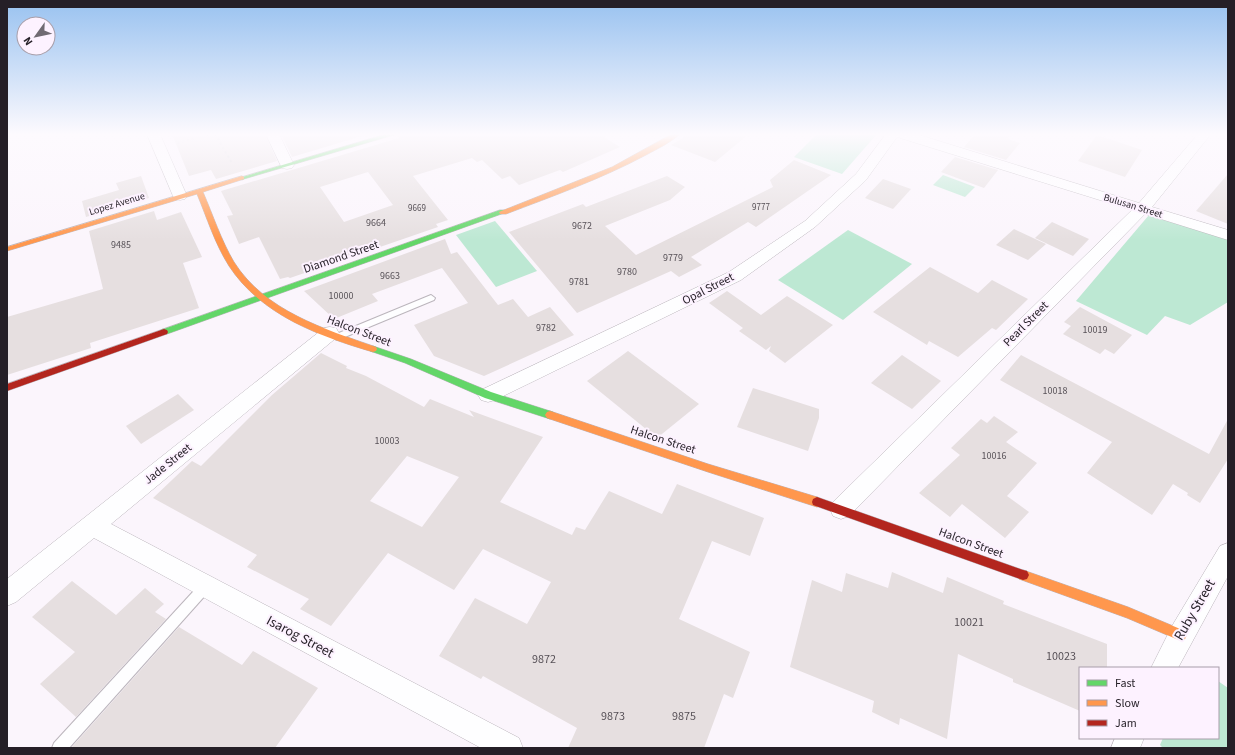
<svg xmlns="http://www.w3.org/2000/svg" width="1235" height="755" viewBox="0 0 1235 755" font-family="'Source Sans 3',sans-serif">
  <rect width="100%" height="100%" fill="#fbf5fc"/>
  <g fill="#bde8d3">
    <polygon points="817,134 877,134 842,174 794,157"/>
    <polygon points="943,175 975,187 965,197 933,185"/>
    <polygon points="1149,215 1228,239 1228,302 1190,325 1165,316 1147,335 1076,301"/>
    <polygon points="495,221 537,271 496,287 456,235"/>
    <polygon points="848,230 912,264 843,320 778,280"/>
    <polygon points="1218,681 1228,688 1228,748 1163,748 1160,745 1163,738 1218,738"/>
  </g>
  <g fill="#e6dfe0" fill-rule="evenodd">
    <polygon points="172,134 265,134 277,161 216,179 211,170 189,176"/>
    <polygon points="281,134 369,134 292,157"/>
    <path d="M 402,134 L 599,134 L 620,147 L 563,172 L 560,170 L 519,185 L 510,176 L 502,179 L 482,160 L 477,162 L 472,158 L 413,176 L 448,220 L 436,224 L 438,227 L 290,278 L 288,277 L 280,279 L 259,237 L 239,244 L 227,216 L 233,215 L 221,191 L 399,138 ZM 368,172 L 393,205 L 344,222 L 320,187 Z"/>
    <polygon points="685,134 749,134 715,162 671,145 683,138"/>
    <polygon points="975,134 1011,134 1008,139 1020,143 1006,160 964,147"/>
    <polygon points="1097,135 1142,150 1125,177 1078,161"/>
    <polygon points="955,157 998,170 984,188 941,172"/>
    <polygon points="794,160 831,175 756,227 748,222 691,257 702,265 679,277 671,271 577,313 509,232 583,204 586,207 667,176 685,187 670,200 605,226 636,255 773,187 770,180"/>
    <polygon points="1228,174 1228,224 1196,211"/>
    <polygon points="141,176 149,198 86,217 82,201 119,190 116,183"/>
    <polygon points="883,179 911,189 893,209 865,198"/>
    <polygon points="154,211 157,220 181,212 202,257 183,263 199,308 90,343 91,348 7,375 7,317 103,289 89,231"/>
    <polygon points="1052,222 1089,239 1073,256 1035,238"/>
    <polygon points="1014,229 1046,244 1028,260 996,245"/>
    <polygon points="445,239 451,254 457,252 498,305 513,299 528,317 550,307 574,335 484,376 434,356 414,325 468,303 442,268 372,294 378,301 334,319 304,291"/>
    <polygon points="930,267 978,293 992,280 1028,299 996,330 992,328 958,357 929,341 927,345 873,312"/>
    <polygon points="727,291 761,315 787,296 833,325 785,363 769,351 771,346 766,350 739,331 743,328 709,303"/>
    <polygon points="1080,307 1132,335 1114,354 1105,349 1100,354 1063,334 1071,326 1064,322"/>
    <polygon points="628,351 699,404 657,438 587,381"/>
    <path d="M 321,353 L 347,366 L 346,368 L 366,376 L 424,407 L 430,399 L 474,417 L 469,410 L 543,437 L 500,502 L 572,535 L 576,527 L 585,530 L 609,491 L 662,514 L 677,484 L 764,518 L 750,556 L 712,541 L 679,619 L 750,652 L 733,698 L 724,694 L 704,748 L 568,748 L 577,728 L 483,676 L 481,679 L 439,656 L 475,598 L 527,624 L 551,582 L 483,549 L 454,590 L 388,553 L 331,626 L 300,609 L 309,599 L 247,567 L 257,555 L 153,498 L 192,461 L 201,466 L 272,395 ZM 407,456 L 459,477 L 422,527 L 370,501 Z"/>
    <polygon points="902,355 941,381 912,409 871,383"/>
    <polygon points="1021,355 1209,454 1228,419 1228,459 1200,503 1187,495 1188,493 1173,484 1152,515 1087,473 1112,442 1000,380"/>
    <polygon points="753,388 819,409 819,418 808,451 737,427"/>
    <polygon points="178,394 194,410 141,444 126,426"/>
    <polygon points="994,416 1018,432 1006,442 1037,463 1007,496 1029,512 1005,538 962,504 950,517 919,493 960,455 951,448 981,419 987,423"/>
    <polygon points="892,572 943,593 947,577 1004,601 1003,604 1107,644 1107,668 1080,668 1080,711 1013,682 1013,679 958,654 947,739 900,718 899,725 872,712 874,701 790,667 812,580 842,592 846,573 888,588"/>
    <polygon points="72,581 116,615 145,588 164,604 155,612 166,619 76,717 40,684 75,652 32,617"/>
    <polygon points="179,627 242,665 253,651 318,688 275,748 71,748"/>
  </g>
  <g fill="none" stroke-linecap="round" stroke-linejoin="round">
    <g stroke="#bbb5bc" stroke-width="2">
      <g id="lane">
        <polygon points="431,295 435,298 434,300 340,339 337,340 332,337 334,335"/>
        <polygon points="206,580 210,582 212,586 210,590 69,748 52,748 54,743 202,582"/>
      </g>
    </g>
    <g stroke="#bbb5bc" stroke-width="1">
      <g id="street">
        <polygon points="147,134 160,134 187,196 185,199 180,200 175,199 173,196"/>
        <polygon points="266,134 279,134 294,165 292,168 287,169 282,168"/>
        <polygon points="886,134 916,134 1139,203 1198,134 1211,134 1152,207 1228,230 1228,240 1145,214 849,516 841,519 833,516 830,509 833,502 1132,210 897,137 866,180 815,227 741,280 495,400 488,402 481,400 478,395 481,390 729,272 805,221 856,174"/>
        <polygon points="330,327 336,328 339,333 336,338 111,524 519,738 523,748 481,748 94,538 16,602 7,606 7,579 324,328"/>
        <polygon points="1228,543 1228,576 1178,668 1151,668 1172,626 1220,546"/>
        <polygon points="1115,738 1144,738 1140,748 1111,748"/>
      </g>
    </g>
    <g stroke="#bbb5bc" stroke-width="1">
      <g id="fast">
        <polygon points="386,134 397,134 244,179 242,180 239,178"/>
        <polygon points="500,210 506,210 507,212 167,334 161,334 160,332 161,330"/>
        <polygon points="373,346 411,359 491,392 553,412 555,415 553,418 550,419 485,398 405,363 370,351 369,349 370,347"/>
      </g>
    </g>
    <g stroke="#bbb5bc" stroke-width="1">
      <g id="slow">
        <path d="M 672,134 L 680,134 C 670,143 657,149 646,155 C 601,179 553,196 506,214 L 500,214 L 499,212 L 612,167 Z"/>
        <path d="M 242,176 L 244,177 L 244,179 L 203,192 C 213,215 221,240 234,262 C 265,311 324,329 376,347 L 377,349 L 376,351 L 373,352 C 319,336 261,315 229,266 C 215,244 207,218 197,194 L 7,251 L 7,247 Z"/>
        <polygon points="550,411 708,464 817,497 821,499 822,502 821,505 817,507 708,472 547,418 545,415 547,412"/>
        <polygon points="1023,570 1128,607 1185,631 1187,635 1185,639 1181,641 1127,618 1019,579 1017,575 1019,571"/>
      </g>
    </g>
    <g stroke="#bbb5bc" stroke-width="1">
      <g id="jam">
        <polygon points="164,329 167,330 168,332 167,334 7,391 7,384"/>
        <polygon points="817,497 1023,570 1027,571 1029,575 1027,579 1023,580 813,505 812,502 813,499"/>
      </g>
    </g>
    <g stroke="#d9d7da" stroke-width="2" stroke-dasharray="2.5 2.5" stroke-linecap="butt">
      <polyline points="215,134 232,163"/>
      <polyline points="177,143 210,134"/>
    </g>
    <use href="#lane" fill="#fefeff" fill-rule="evenodd"/>
    <use href="#street" fill="#fefeff" fill-rule="evenodd"/>
    <use href="#fast" fill="#63d668" fill-rule="evenodd"/>
    <use href="#slow" fill="#ff974d" fill-rule="evenodd"/>
    <use href="#jam" fill="#b3261e" fill-rule="evenodd"/>
  </g>
  <linearGradient id="sky" x2="0" y2="1"><stop stop-color="#99c2f0"/><stop offset="0.56" stop-color="#fdfafe"/><stop offset="1" stop-color="#fdfafe" stop-opacity="0"/></linearGradient>
  <rect width="1235" height="240" fill="url(#sky)"/>
  <g text-anchor="middle" dominant-baseline="central" stroke-width="4" stroke-linejoin="round" paint-order="stroke">
    <g font-size="9" fill="#575157">
      <text x="761" y="207">9777</text>
      <text x="417" y="208">9669</text>
    </g>
    <g font-size="10" fill="#251f27" stroke="#fdf2ff">
      <text transform="translate(117 204) rotate(-17)">Lopez Avenue</text>
      <text transform="translate(1133 206) rotate(17)">Bulusan Street</text>
    </g>
    <g font-size="10" fill="#575157">
      <text x="376" y="223">9664</text>
      <text x="582" y="226">9672</text>
      <text x="121" y="245">9485</text>
      <text x="673" y="258">9779</text>
      <text x="627" y="272">9780</text>
      <text x="390" y="276">9663</text>
      <text x="579" y="282">9781</text>
      <text x="341" y="296">10000</text>
      <text x="546" y="328">9782</text>
      <text x="1095" y="330">10019</text>
      <text x="1055" y="391">10018</text>
      <text x="387" y="441">10003</text>
      <text x="994" y="456">10016</text>
    </g>
    <g font-size="12" fill="#251f27" stroke="#fdf2ff">
      <text transform="translate(341 257) rotate(-19)">Diamond Street</text>
      <text transform="translate(708 289) rotate(-27)">Opal Street</text>
      <text transform="translate(1026 324) rotate(-45)">Pearl Street</text>
      <text transform="translate(359 331) rotate(21)">Halcon Street</text>
      <text transform="translate(663 440) rotate(18)">Halcon Street</text>
      <text transform="translate(168 464) rotate(-39)">Jade Street</text>
      <text transform="translate(971 543) rotate(20)">Halcon Street</text>
    </g>
    <g font-size="12" fill="#575157">
      <text x="969" y="622">10021</text>
      <text x="1061" y="656">10023</text>
      <text x="544" y="659">9872</text>
      <text x="613" y="716">9873</text>
      <text x="684" y="716">9875</text>
    </g>
    <g font-size="14" fill="#251f27" stroke="#fdf2ff">
      <text transform="translate(1195 610) rotate(-60)">Ruby Street</text>
      <text transform="translate(300 637) rotate(28)">Isarog Street</text>
    </g>
  </g>
  <rect width="1235" height="755" fill="none" stroke="#251f27" stroke-width="16"/>
  <rect x="1079" y="667" width="140" height="72" fill="#fdf2ff" stroke="#a79ea9"/>
  <rect x="1087" y="680" width="20" height="6" fill="#63d668" stroke="#a79ea9"/>
  <text x="1115" y="687" font-size="12" fill="#251f27">Fast</text>
  <rect x="1087" y="700" width="20" height="6" fill="#ff974d" stroke="#a79ea9"/>
  <text x="1115" y="707" font-size="12" fill="#251f27">Slow</text>
  <rect x="1087" y="720" width="20" height="6" fill="#b3261e" stroke="#a79ea9"/>
  <text x="1115" y="727" font-size="12" fill="#251f27">Jam</text>
  <g transform="translate(36 36) rotate(237)"><circle r="19" fill="#fdf2ff" stroke="#a79ea9"/>
  <path d="M0-3L7 15L0 10L-7 15Z" fill="#706a72"/>
  <text y="-6" font-size="11" font-weight="bold" text-anchor="middle" fill="#251f27">N</text>
  </g>
</svg>
